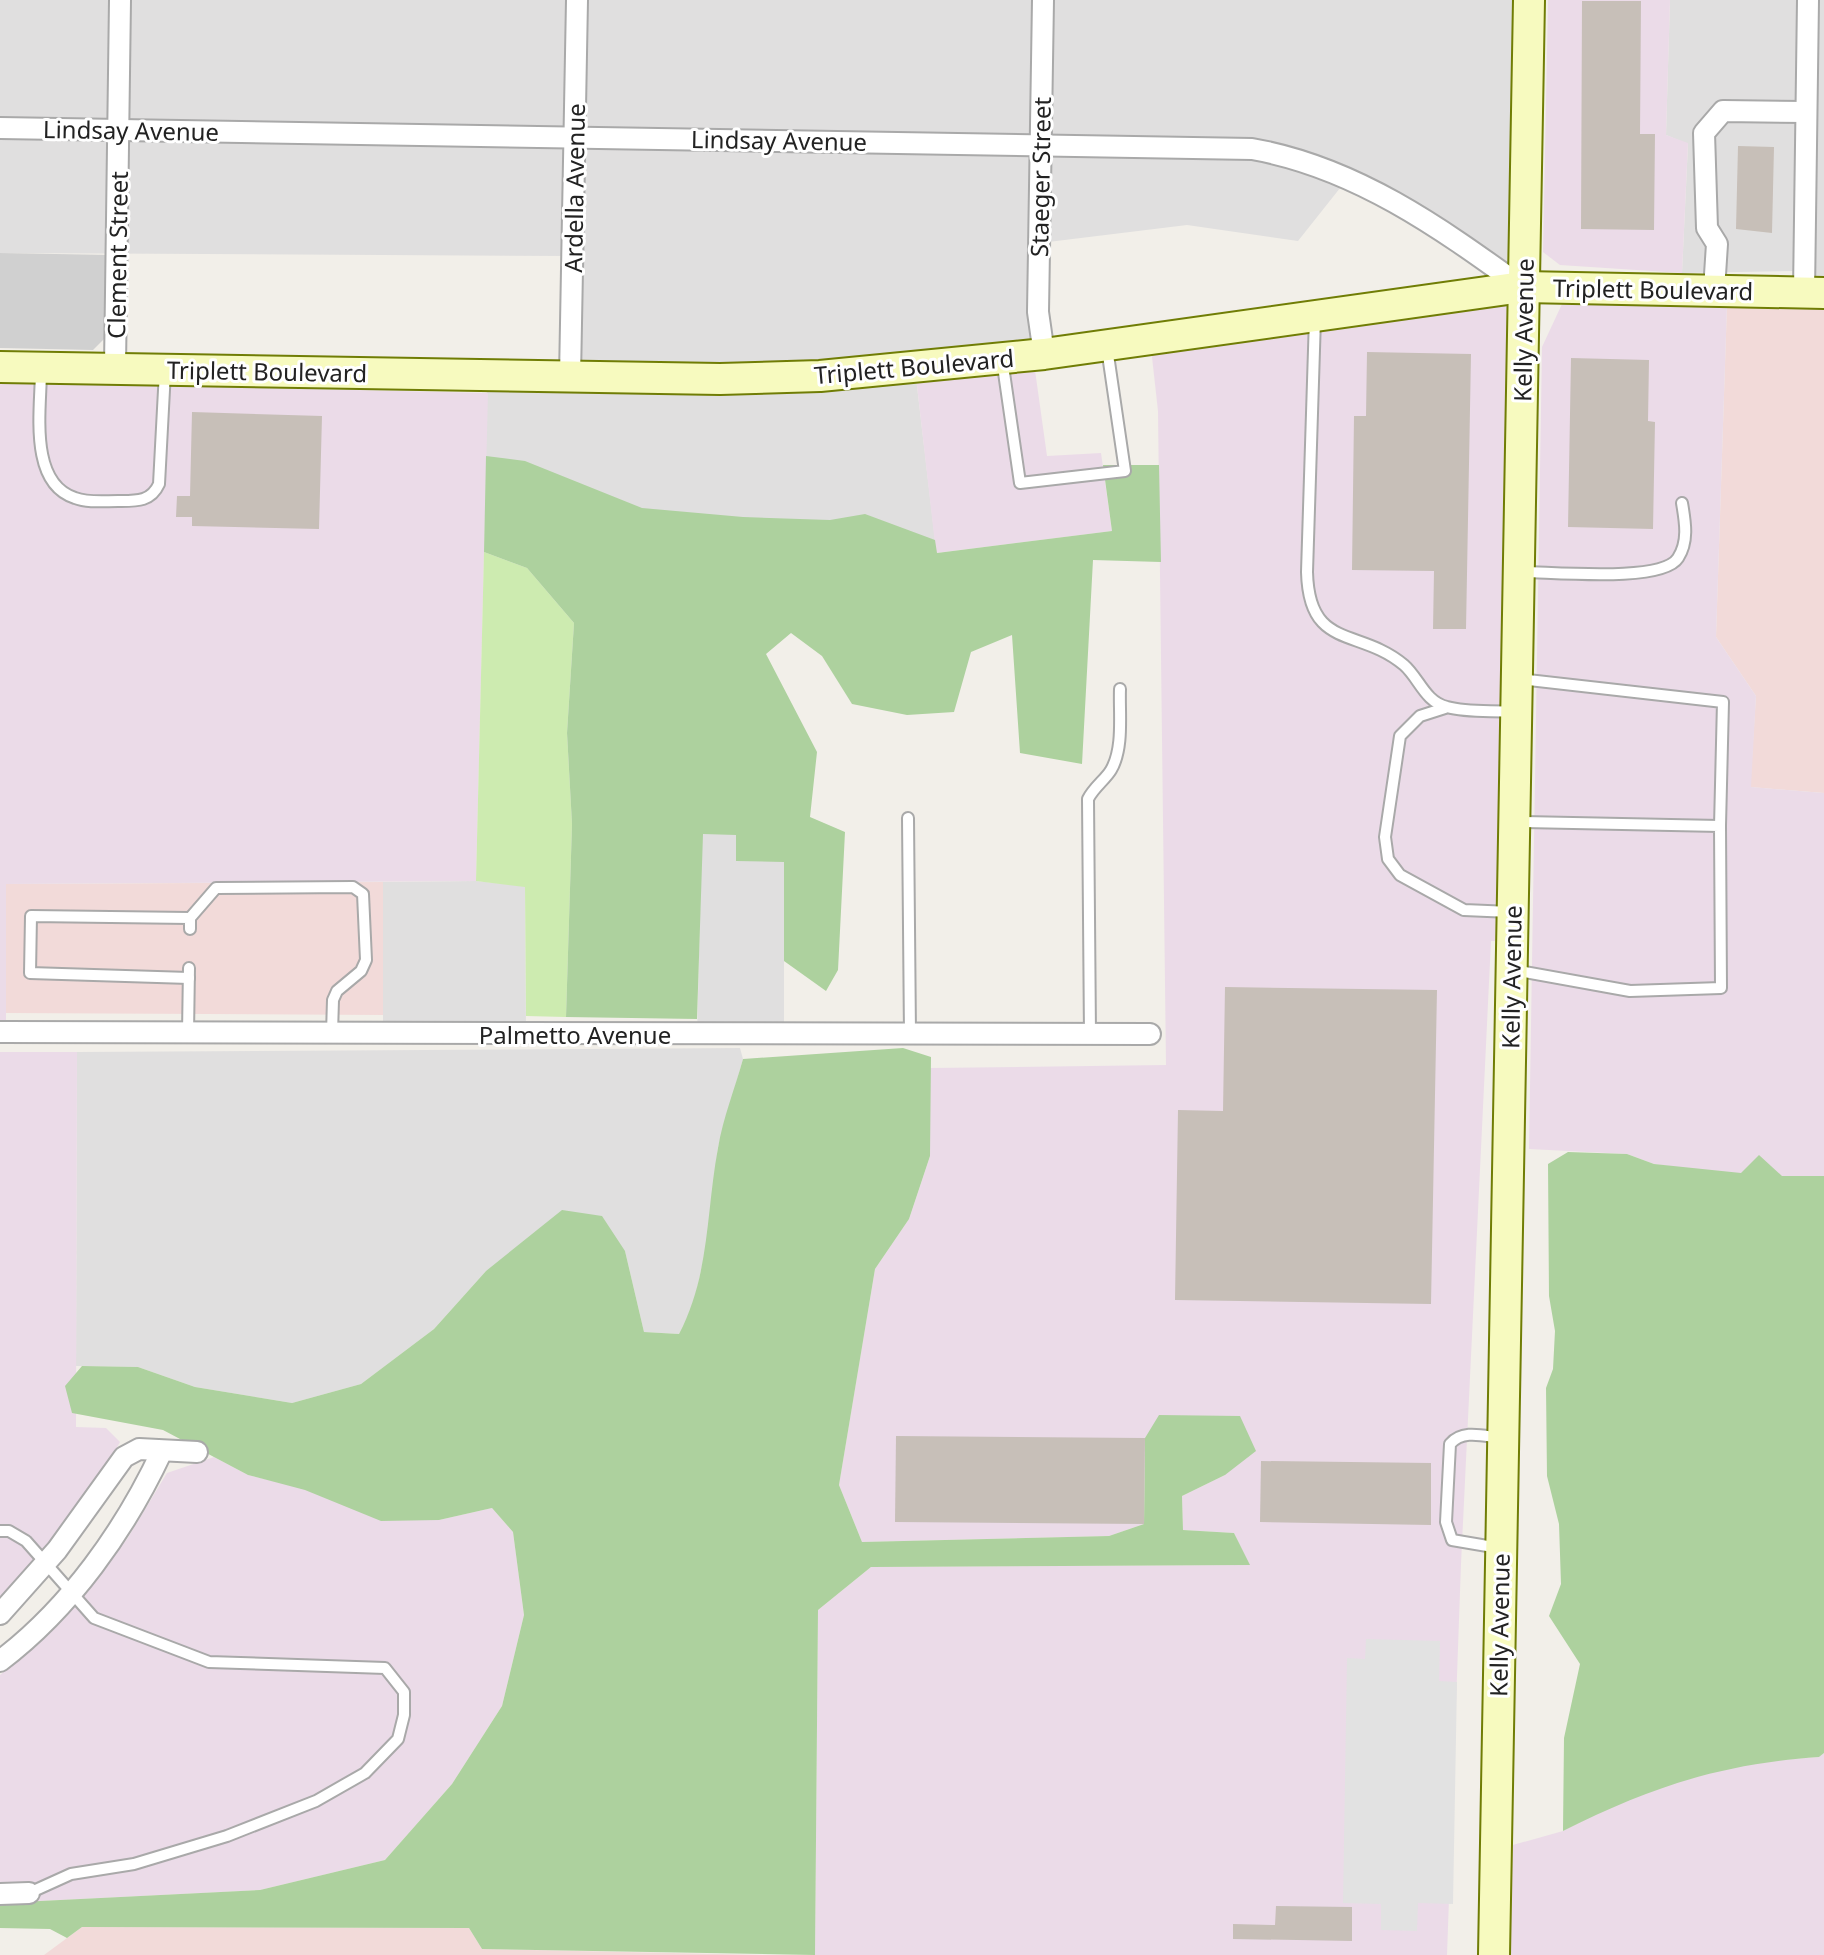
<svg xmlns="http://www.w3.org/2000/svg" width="1824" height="1955" viewBox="0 0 1824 1955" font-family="'Noto Sans',sans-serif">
  <rect width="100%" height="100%" fill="#f2efe9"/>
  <g fill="#e0dfdf">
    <polygon points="0,0 1529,0 1522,287 1348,178 1298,241 1187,225 1040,243 1044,354 915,369 935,540 485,517 487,375 570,377 573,256 0,253"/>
    <polygon points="1670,0 1797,0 1793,271 1682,273 1688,144 1666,135"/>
    <polygon points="1808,0 1824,0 1824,293 1804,292"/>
    <polygon points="702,834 736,834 784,862 784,1035 697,1035"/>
    <polygon points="476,881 525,886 526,1034 383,1033 383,882"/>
    <polygon points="740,1048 743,1059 718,1147 708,1240 693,1306 679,1334 644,1332 625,1251 486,1271 434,1329 361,1384 292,1403 195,1387 138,1367 76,1366 77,1052"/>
  </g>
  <g fill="#f2dad9">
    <polygon points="1727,304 1824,306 1824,793 1750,787 1756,696 1716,637"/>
    <polygon points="383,882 383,1015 6,1013 6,884"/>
    <polygon points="82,1927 469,1928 482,1949 763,1955 44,1955"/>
  </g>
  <g fill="#ebdbe8">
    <polygon points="1548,0 1670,0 1666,135 1688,143 1682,273 1560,265 1543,252"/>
    <polygon points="1522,287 1512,941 1491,941 1461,1564 1447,1955 815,1955 818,1610 871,1567 1249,1565 1234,1533 1183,1530 1182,1496 1225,1475 1145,1438 1144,1524 1109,1536 862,1542 839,1485 875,1269 909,1219 930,1156 930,1068 1166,1065 1158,411 1150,339"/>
    <polygon points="1636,296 1727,304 1716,637 1756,696 1751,787 1824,793 1824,1176 1816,1179 1725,1174 1654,1164 1627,1154 1529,1149 1542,347 1562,304"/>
    <polygon points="1033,356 1047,456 1101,453 1112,531 936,553 915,368"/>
    <polygon points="0,382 488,393 476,881 6,884 6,1032 0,1032"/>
    <polygon points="0,1052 77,1052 76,1427 106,1428 120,1442 96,1485 52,1545 0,1603"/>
    <polygon points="214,1457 248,1475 439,1520 492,1508 513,1532 524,1615 502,1706 452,1784 385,1860 260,1890 0,1903 0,1675 61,1621 127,1539 167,1473"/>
    <polygon points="1824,1753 1824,1955 1494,1955 1495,1850 1563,1831 1615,1804 1676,1781 1748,1762 1819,1757"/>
  </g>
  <polygon fill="#d0d0d0" points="0,253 111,255 105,338 93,350 0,348"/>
  <polygon fill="#cdebb0" points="484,552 527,568 574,623 567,733 572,824 566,1017 526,1016 525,887 476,881"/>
  <g fill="#add19e">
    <polygon points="486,456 525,461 642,508 743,517 830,520 865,514 935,540 937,553 1112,531 1103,465 1159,465 1161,562 1093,560 1082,764 1020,753 1012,635 971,652 954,712 907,715 852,704 822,656 791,633 766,654 817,752 810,817 845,832 838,970 826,991 784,961 784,862 736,861 736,835 703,834 697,1019 566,1017 572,824 567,733 574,623 527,568 484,552"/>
    <path d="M 903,1048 L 931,1057 L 930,1156 L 909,1219 L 875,1269 L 839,1485 L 862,1542 L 1109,1536 L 1144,1524 L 1145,1438 L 1159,1415 L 1240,1416 L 1256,1451 L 1225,1475 L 1182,1496 L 1183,1530 L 1234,1533 L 1250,1565 L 871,1567 L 818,1610 L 815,1955 L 482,1949 L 469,1928 L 82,1927 L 67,1938 L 50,1929 L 0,1928 L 0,1903 L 260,1890 L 385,1860 L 452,1784 L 502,1706 L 524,1615 L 513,1532 L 492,1508 L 439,1520 L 381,1521 L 305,1490 L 248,1475 L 163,1430 L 72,1413 L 65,1386 L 82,1366 L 138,1367 L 195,1387 L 292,1403 L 361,1384 L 434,1329 L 486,1271 L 562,1210 L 602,1216 L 625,1251 L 644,1332 L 679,1334 C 710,1275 706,1212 718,1148 C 723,1118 735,1088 743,1059 Z"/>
    <path d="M 1568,1152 L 1627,1154 L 1654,1164 L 1741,1173 L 1759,1155 L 1782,1176 L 1824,1176 L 1824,1753 L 1819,1757 C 1720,1764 1651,1787 1563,1831 L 1564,1738 L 1580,1664 L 1549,1616 L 1561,1584 L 1559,1524 L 1547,1476 L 1546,1388 L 1553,1369 L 1555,1331 L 1549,1296 L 1548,1164 Z"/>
  </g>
  <polygon fill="#e2e2e2" points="1366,1639 1440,1641 1439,1681 1457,1682 1453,1904 1418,1903 1417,1931 1381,1930 1381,1904 1343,1903 1347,1658 1365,1659"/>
  <g fill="#c7bfb8">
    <polygon points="1582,1 1641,1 1640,134 1655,134 1654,230 1581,229"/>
    <polygon points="1738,146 1774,147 1772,233 1736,229"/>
    <polygon points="1367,352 1471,354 1466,629 1433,629 1434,571 1352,570 1354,416 1366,416"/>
    <polygon points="1571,358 1649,360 1648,421 1655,422 1653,529 1568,527"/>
    <polygon points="192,412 322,416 319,529 192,526 192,517 176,517 177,496 190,496"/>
    <polygon points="1225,987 1437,990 1431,1304 1175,1300 1178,1110 1223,1111"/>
    <polygon points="896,1436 1145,1438 1144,1524 895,1522"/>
    <polygon points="1261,1461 1431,1463 1431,1525 1260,1522"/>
    <polygon points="1276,1906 1352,1907 1352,1941 1233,1939 1233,1924 1275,1925"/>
  </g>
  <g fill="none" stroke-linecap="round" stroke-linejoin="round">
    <g stroke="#a9a9a9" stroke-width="14">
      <g id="lane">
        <path d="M 1315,318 L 1307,572 C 1309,651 1359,627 1404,665 C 1419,678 1425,702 1447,707 C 1468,713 1493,710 1514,712"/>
        <polyline points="1002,359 1020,483 1125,471 1107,348"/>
        <path d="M 41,370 C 41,408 28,483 75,498 C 88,503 104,501 118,501 C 136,501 151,502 159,484 L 165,371"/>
        <path d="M 1521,572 C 1552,572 1662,583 1678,558 C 1689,541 1685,521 1682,503"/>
        <polyline points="1519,679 1723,702 1720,826"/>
        <polyline points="1445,708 1420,716 1400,736 1385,837 1388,859 1400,875 1464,910 1511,912"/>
        <polyline points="908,818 910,1035"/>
        <polyline points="190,918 216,888 353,887 363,894 366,960 361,971 337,991 333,1000 332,1033"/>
        <polyline points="1514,970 1630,991 1721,988 1720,826 1519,822"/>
        <polyline points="189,978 30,973 31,916 190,918 190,929"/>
        <polyline points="188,1033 189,968"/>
        <path d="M 1090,1035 L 1088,799 C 1094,787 1105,780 1111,770 C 1124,748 1119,713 1120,689"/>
        <polyline points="0,1531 9,1531 26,1541 94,1618 209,1662 385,1668 404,1692 404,1715 398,1739 365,1773 316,1801 227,1836 134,1864 71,1874 29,1893"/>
        <path d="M 1499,1548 L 1452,1540 L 1446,1522 L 1450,1444 C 1463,1429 1483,1436 1501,1438"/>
      </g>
    </g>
    <g stroke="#a9a9a9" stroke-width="24">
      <g id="street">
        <polyline points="1043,0 1038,312 1044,354"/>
        <path d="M 0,128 L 1252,149 C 1355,167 1439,227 1522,287"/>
        <polyline points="1714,290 1717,244 1707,228 1704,133 1723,111 1806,112"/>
        <polyline points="1804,292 1808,0"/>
        <polyline points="115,366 120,0"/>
        <polyline points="570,377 577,0"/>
        <polyline points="0,1032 1150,1034"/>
        <polyline points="0,1614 57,1550 124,1457 139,1449 197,1452"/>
        <path d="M 0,1661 C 70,1608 125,1530 162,1451"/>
        <polyline points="0,1894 29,1893"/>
      </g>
    </g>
    <g stroke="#707d05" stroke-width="34">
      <g id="secondary">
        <polyline points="0,367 720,379 820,376 1044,354 1522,287 1824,293"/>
        <polyline points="1494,1955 1529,0"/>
      </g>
    </g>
    <use href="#lane" stroke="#fff" stroke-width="10"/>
    <use href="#street" stroke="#fff" stroke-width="20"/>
    <use href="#secondary" stroke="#f7fabf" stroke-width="30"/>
  </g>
  <g text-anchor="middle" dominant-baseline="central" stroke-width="6" stroke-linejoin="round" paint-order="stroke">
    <g font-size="24" fill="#222" stroke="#fff">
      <text transform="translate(131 130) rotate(1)">Lindsay Avenue</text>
      <text transform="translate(779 140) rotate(1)">Lindsay Avenue</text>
      <text transform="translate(1040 177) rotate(-89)">Staeger Street</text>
      <text transform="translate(574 188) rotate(-89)">Ardella Avenue</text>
      <text transform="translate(117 255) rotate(-89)">Clement Street</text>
      <text transform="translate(1653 289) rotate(1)">Triplett Boulevard</text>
      <text transform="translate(1523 330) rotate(-89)">Kelly Avenue</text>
      <text transform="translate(914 366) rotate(-5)">Triplett Boulevard</text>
      <text transform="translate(267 371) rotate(1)">Triplett Boulevard</text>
      <text transform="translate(1511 977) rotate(-89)">Kelly Avenue</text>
      <text x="575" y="1034">Palmetto Avenue</text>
      <text transform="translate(1499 1625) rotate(-89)">Kelly Avenue</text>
    </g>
  </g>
</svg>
